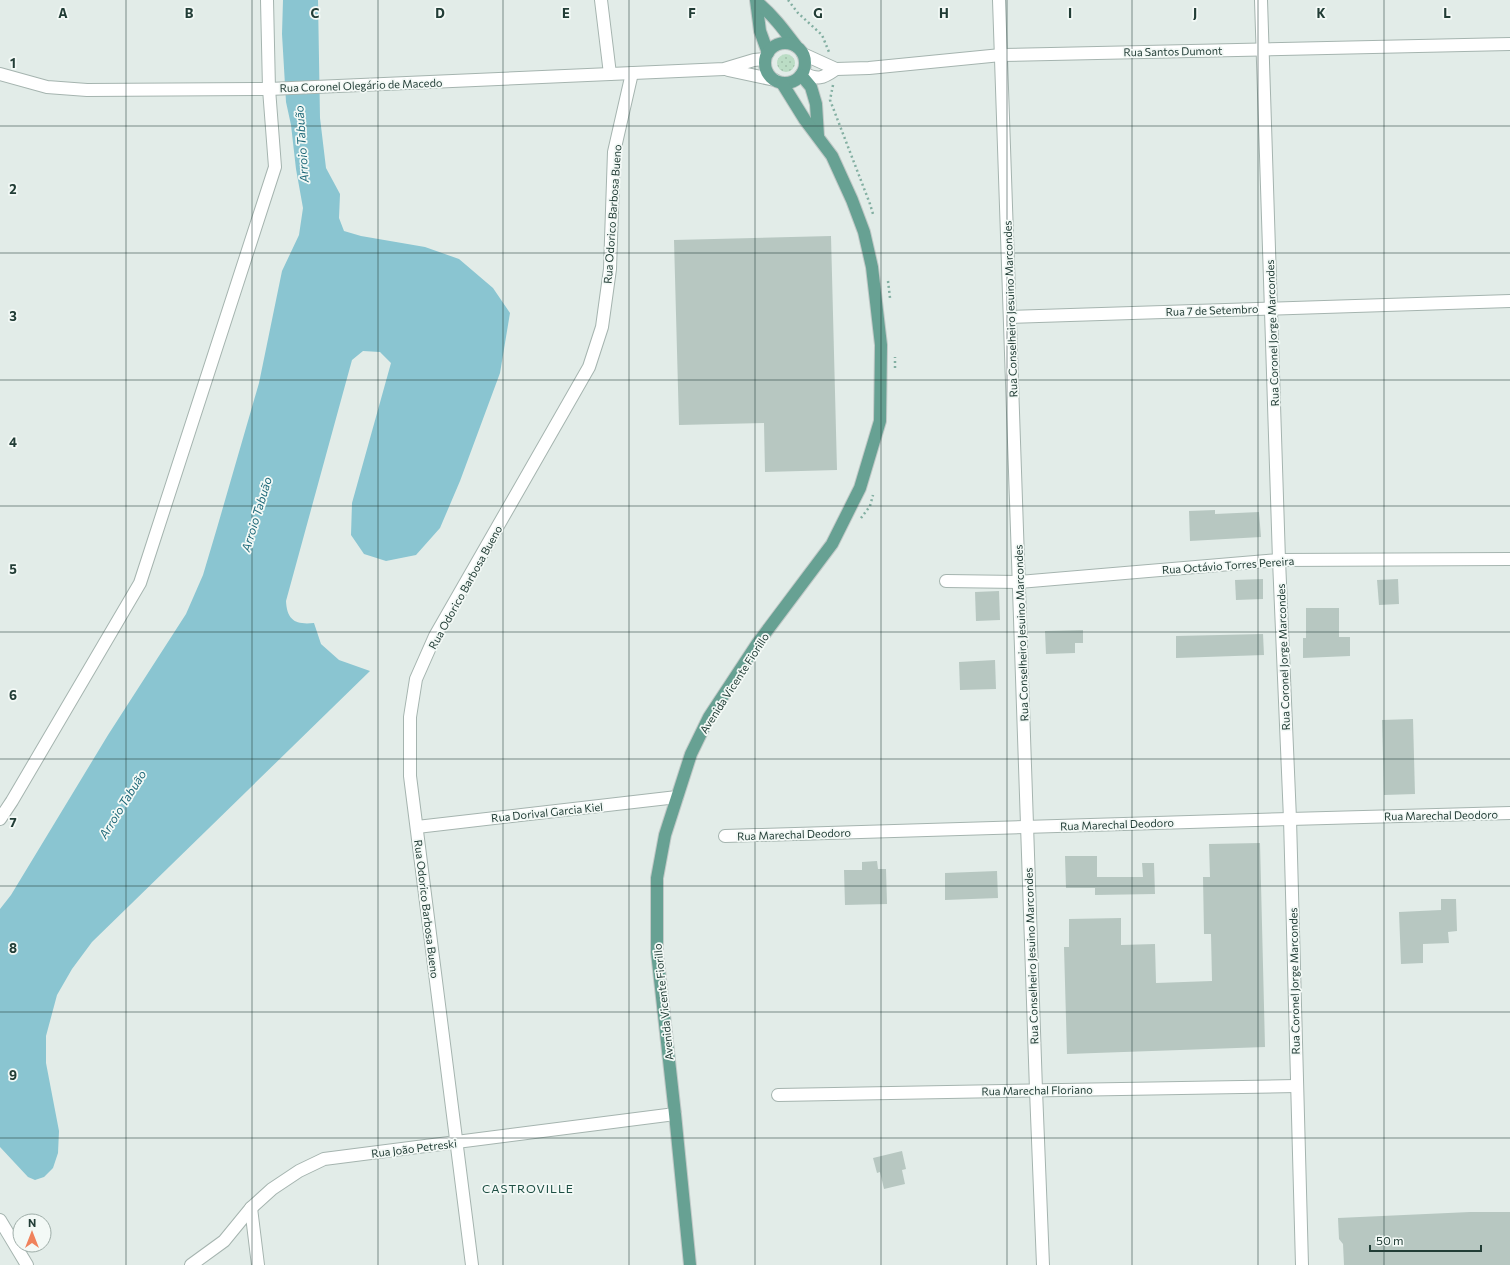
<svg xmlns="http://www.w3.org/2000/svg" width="1510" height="1265" viewBox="0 0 1510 1265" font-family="Commissioner,sans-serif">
  <defs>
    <pattern id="grass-dots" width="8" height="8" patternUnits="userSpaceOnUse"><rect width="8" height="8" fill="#bbddc5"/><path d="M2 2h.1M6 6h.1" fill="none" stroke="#a0bfaa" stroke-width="1.8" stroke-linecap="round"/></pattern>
  </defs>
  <rect width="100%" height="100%" fill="#e2ece8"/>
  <circle fill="url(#grass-dots)" cx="786" cy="63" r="9"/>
  <path fill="#8ac5d1" d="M 283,0 L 318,0 L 320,118 L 326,168 L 340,194 L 339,218 L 344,231 L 361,236 L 425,247 L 459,259 L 493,288 L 510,313 L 500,373 L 460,481 L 440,528 L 416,555 L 386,561 L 364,554 L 351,535 L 352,503 L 391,363 L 380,352 L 363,351 L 352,360 L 286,601 C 287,620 295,625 314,623 L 321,644 L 339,660 L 370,671 L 92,942 L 72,969 L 57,995 L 46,1036 L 46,1063 L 59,1131 L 58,1153 L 53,1168 L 44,1177 L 35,1180 L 28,1177 L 0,1147 L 0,909 L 11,895 L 108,735 L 186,614 L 203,575 L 217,528 L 259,383 L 282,271 L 299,235 L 303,208 L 296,169 L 291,125 L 286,102 L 282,34 Z"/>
  <g fill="#b7c7c1">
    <polygon points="831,236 837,470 765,472 764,423 679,425 674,240"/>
    <polygon points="1215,510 1215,514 1259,512 1261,537 1190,541 1189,511"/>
    <polygon points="1263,579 1263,599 1236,600 1235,580"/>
    <polygon points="1398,579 1399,604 1379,605 1377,580"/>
    <polygon points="999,591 1000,620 976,621 975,592"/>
    <polygon points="1306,608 1339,608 1339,637 1350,637 1350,656 1303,658 1303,638 1306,638"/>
    <polygon points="1083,630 1083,643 1075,643 1075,653 1046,654 1045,631"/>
    <polygon points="1263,634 1264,655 1176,658 1176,636"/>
    <polygon points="995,660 996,689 960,690 959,662"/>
    <polygon points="1413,719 1415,794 1384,795 1382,720"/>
    <polygon points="1260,843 1265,1047 1067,1054 1064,947 1069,947 1069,919 1121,918 1121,945 1155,944 1156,983 1212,981 1211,934 1204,934 1203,877 1210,877 1209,844"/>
    <polygon points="1065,856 1097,856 1097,877 1143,877 1142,863 1154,863 1155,894 1095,895 1095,888 1066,888"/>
    <polygon points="877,861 878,869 886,869 887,904 845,905 844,870 862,870 862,862"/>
    <polygon points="997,871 998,898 945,900 945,873"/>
    <polygon points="1441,899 1456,899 1457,931 1448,932 1449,943 1423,944 1423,963 1401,964 1399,912 1441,910"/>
    <polygon points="902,1151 906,1169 902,1170 905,1184 884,1189 880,1172 877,1173 873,1158"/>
    <polygon points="1470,1212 1510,1212 1510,1265 1344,1265 1343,1244 1339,1239 1338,1218"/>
  </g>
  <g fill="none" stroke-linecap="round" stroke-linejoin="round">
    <g stroke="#a5b4af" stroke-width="14">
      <g id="minor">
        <polyline points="601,0 610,74"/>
        <polyline points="999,0 1036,1090 1043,1265"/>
        <polyline points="1261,0 1279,560 1290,819 1302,1265"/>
        <polyline points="803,54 836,69"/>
        <polyline points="836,69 869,68 1001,55 1510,44"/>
        <polyline points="728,70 775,80"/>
        <path d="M 803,73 C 818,80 822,79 836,69"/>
        <polyline points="0,74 47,87 87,90 269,89 724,69 754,60 765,59"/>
        <polyline points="1010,317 1510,301"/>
        <polyline points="946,581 1019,582 1279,560 1510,559"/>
        <polyline points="0,819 12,801 140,583 275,167 269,89 267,0"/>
        <polyline points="417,827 677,797"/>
        <polyline points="725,836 1290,819 1510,813"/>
        <polyline points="778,1095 1296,1086"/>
        <polyline points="251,1208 258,1265"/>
        <polyline points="0,1220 27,1265"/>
        <polyline points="191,1265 224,1241 251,1208 272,1189 299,1171 324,1159 675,1114"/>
        <polyline points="472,1265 410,776 410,717 416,679 435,636 589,367 602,327 610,269 614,152 632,73"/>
      </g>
    </g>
    <g stroke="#c1c9c7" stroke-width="14">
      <g id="major">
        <polyline points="756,0 760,31 768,53"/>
        <path d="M 757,2 C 773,15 784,30 796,46"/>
        <circle cx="785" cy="63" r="20"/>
        <polyline points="801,75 811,87 816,104 818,136"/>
        <polyline points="690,1265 675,1114 657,952 657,878 665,835 691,754 709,717 757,644 832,544 860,488 880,421 881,345 872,267 864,232 852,200 832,156 805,120 782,83"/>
      </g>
    </g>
    <g stroke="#83afa2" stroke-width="2.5" stroke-dasharray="2 3" stroke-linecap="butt">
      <polyline points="788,0 798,13 822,35 829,52"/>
      <polyline points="833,85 830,100 870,204 873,214"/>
      <polyline points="888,281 890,298"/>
      <polyline points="895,368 895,357"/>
      <polyline points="861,518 870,506 873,495"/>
    </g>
    <use href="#minor" stroke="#fff" stroke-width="12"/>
    <use href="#major" stroke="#67a193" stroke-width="12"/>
  </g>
  <path fill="none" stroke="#223d36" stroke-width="1" stroke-opacity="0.55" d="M 126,0 L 126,1265M 252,0 L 252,1265M 378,0 L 378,1265M 503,0 L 503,1265M 629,0 L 629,1265M 755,0 L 755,1265M 881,0 L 881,1265M 1007,0 L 1007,1265M 1132,0 L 1132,1265M 1258,0 L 1258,1265M 1384,0 L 1384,1265M 0,126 L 1510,126M 0,253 L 1510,253M 0,380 L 1510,380M 0,506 L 1510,506M 0,632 L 1510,632M 0,759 L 1510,759M 0,886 L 1510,886M 0,1012 L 1510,1012M 0,1138 L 1510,1138"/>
  <g text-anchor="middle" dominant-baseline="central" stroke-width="3.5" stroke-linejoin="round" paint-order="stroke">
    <g font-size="11" fill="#223d36" stroke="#f3f9f6">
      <text transform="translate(1173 51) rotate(-1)">Rua Santos Dumont</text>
      <text transform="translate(361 85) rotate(-2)">Rua Coronel Olegário de Macedo</text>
      <text transform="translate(612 214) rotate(-86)">Rua Odorico Barbosa Bueno</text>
      <text transform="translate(1010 309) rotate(-92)">Rua Conselheiro Jesuino Marcondes</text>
      <text transform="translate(1212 310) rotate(-2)">Rua 7 de Setembro</text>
      <text transform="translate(1272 333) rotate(-92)">Rua Coronel Jorge Marcondes</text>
      <text transform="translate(1228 565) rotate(-4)">Rua Octávio Torres Pereira</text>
      <text transform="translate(465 587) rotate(-61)">Rua Odorico Barbosa Bueno</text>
      <text transform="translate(1021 633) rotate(-92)">Rua Conselheiro Jesuino Marcondes</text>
      <text transform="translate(1283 657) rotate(-92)">Rua Coronel Jorge Marcondes</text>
      <text transform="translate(734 683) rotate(-57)">Avenida Vicente Fiorillo</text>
      <text transform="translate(547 812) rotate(-6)">Rua Dorival Garcia Kiel</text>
      <text transform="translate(1441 815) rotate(-1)">Rua Marechal Deodoro</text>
      <text transform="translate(1117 824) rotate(-2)">Rua Marechal Deodoro</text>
      <text transform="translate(794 834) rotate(-2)">Rua Marechal Deodoro</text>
      <text transform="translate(427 909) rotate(83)">Rua Odorico Barbosa Bueno</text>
      <text transform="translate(1031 956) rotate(-92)">Rua Conselheiro Jesuino Marcondes</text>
      <text transform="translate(1294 981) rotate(-91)">Rua Coronel Jorge Marcondes</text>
      <text transform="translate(663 1002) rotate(-96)">Avenida Vicente Fiorillo</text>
      <text transform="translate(1037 1090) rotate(-1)">Rua Marechal Floriano</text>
      <text transform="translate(414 1148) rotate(-7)">Rua João Petreski</text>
    </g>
    <g font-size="12" font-style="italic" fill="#1d6878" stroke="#f3f9f6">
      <text transform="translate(301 144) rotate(-94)">Arroio Tabuão</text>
      <text transform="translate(256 514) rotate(-73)">Arroio Tabuão</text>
      <text transform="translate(122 804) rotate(-58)">Arroio Tabuão</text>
    </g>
    <g font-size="12" letter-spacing="1" fill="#1e4f44" stroke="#f3f9f6">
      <text x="528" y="1188">CASTROVILLE</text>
    </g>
  </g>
  <g font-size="13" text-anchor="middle" font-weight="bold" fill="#223d36" stroke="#f3f9f6" stroke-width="3.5" stroke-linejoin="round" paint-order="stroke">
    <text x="63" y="18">A</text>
    <text x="189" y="18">B</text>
    <text x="315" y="18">C</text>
    <text x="440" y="18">D</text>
    <text x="566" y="18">E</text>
    <text x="692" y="18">F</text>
    <text x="818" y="18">G</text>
    <text x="944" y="18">H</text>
    <text x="1070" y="18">I</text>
    <text x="1195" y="18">J</text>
    <text x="1321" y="18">K</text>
    <text x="1447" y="18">L</text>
    <text x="13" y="68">1</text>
    <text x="13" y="194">2</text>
    <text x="13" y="321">3</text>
    <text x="13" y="447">4</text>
    <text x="13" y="574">5</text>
    <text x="13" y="700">6</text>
    <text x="13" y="827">7</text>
    <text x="13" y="953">8</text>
    <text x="13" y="1080">9</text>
  </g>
  <g transform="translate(32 1233)"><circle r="19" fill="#f3f9f6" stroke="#9faea9"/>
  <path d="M0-3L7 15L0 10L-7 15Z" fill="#f0825c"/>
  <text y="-6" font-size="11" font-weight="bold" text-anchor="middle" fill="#223d36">N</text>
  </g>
  <path d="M1370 1245v6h111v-6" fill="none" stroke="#223d36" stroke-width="2"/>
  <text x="1376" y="1245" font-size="12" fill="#223d36" stroke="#f3f9f6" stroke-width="3" paint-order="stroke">50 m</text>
</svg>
